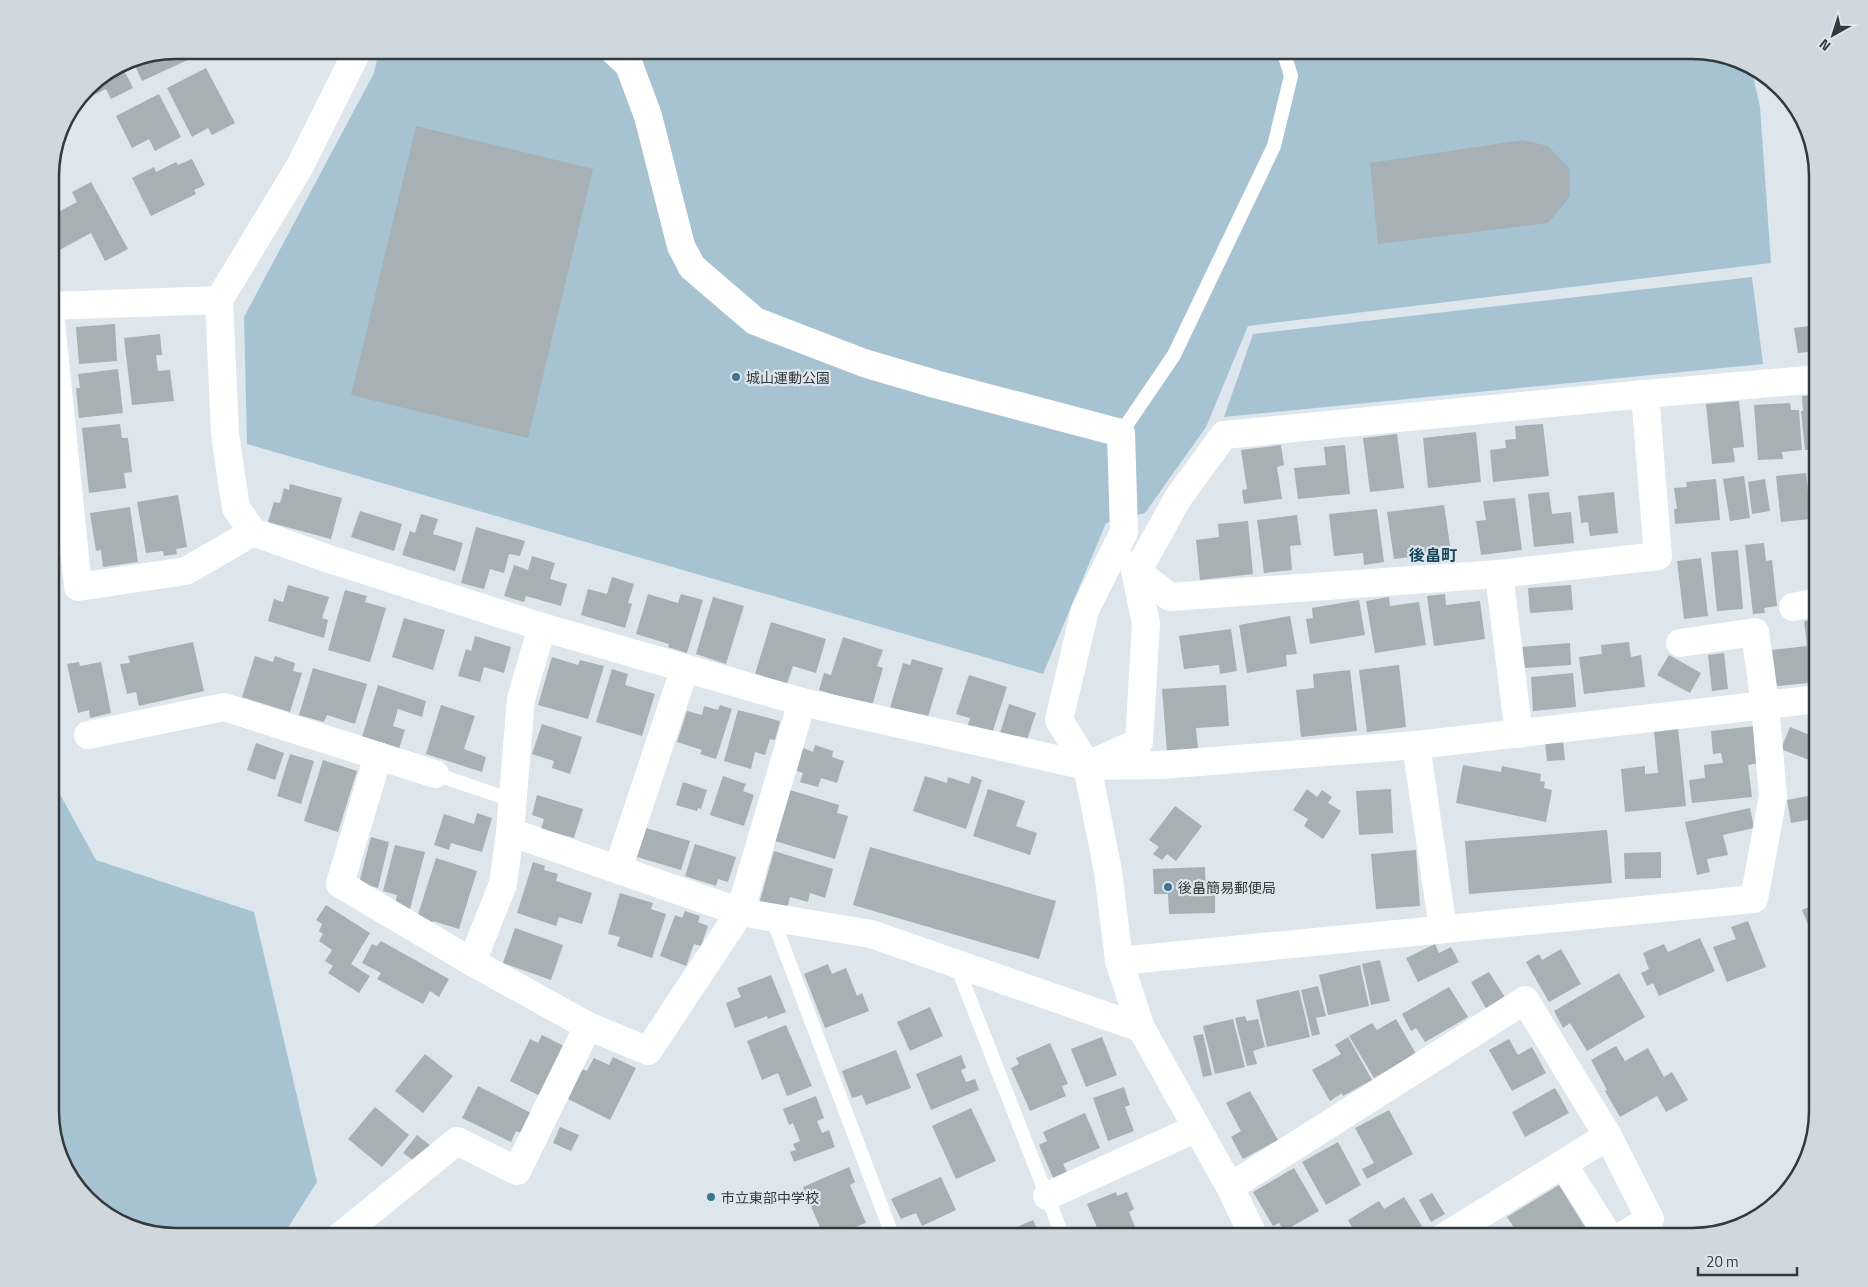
<svg xmlns="http://www.w3.org/2000/svg" width="1868" height="1287" viewBox="0 0 1868 1287" font-family="'Titillium Web','Noto Sans JP',sans-serif">
  <rect width="100%" height="100%" fill="#dce6ec"/>
  <g fill="#a7c3d2">
    <polygon points="379,50 1692,50 1751,68 1760,107 1771,263 1248,326 1206,427 1145,513 1106,523 1043,674 247,444 244,317 374,73"/>
    <polygon points="1752,277 1763,364 1224,417 1253,334"/>
    <polygon points="50,776 96,860 254,912 317,1182 282,1237 176,1237 106,1216 67,1174 50,1119"/>
  </g>
  <g fill="#a6b0b5">
    <polygon points="176,50 189,50 192,58 142,81 132,59"/>
    <polygon points="121,64 133,88 111,99 106,89 92,96 87,87"/>
    <polygon points="206,68 235,123 212,135 208,128 192,137 167,88"/>
    <polygon points="159,94 181,137 155,151 149,139 132,148 116,116"/>
    <polygon points="416,126 593,169 528,438 351,395"/>
    <polygon points="1523,140 1548,146 1570,169 1570,197 1548,223 1378,244 1370,163"/>
    <polygon points="192,159 205,185 194,190 196,194 151,216 132,178 154,167 156,172 176,162 178,165"/>
    <polygon points="91,182 128,249 105,261 91,233 50,255 50,205 55,214 77,202 72,192"/>
    <polygon points="1818,307 1818,351 1798,353 1794,328 1810,326 1808,309"/>
    <polygon points="115,324 117,361 79,364 76,327"/>
    <polygon points="160,334 162,355 156,355 158,371 170,370 174,401 132,405 124,338"/>
    <polygon points="118,369 123,413 79,418 76,388 80,388 78,374"/>
    <polygon points="1818,395 1818,449 1805,450 1801,411 1803,411 1802,396"/>
    <polygon points="1739,401 1744,447 1733,448 1735,462 1712,464 1706,404"/>
    <polygon points="1790,403 1791,410 1799,410 1802,450 1782,452 1783,459 1758,460 1754,405"/>
    <polygon points="120,424 122,438 128,438 132,472 124,473 126,488 89,493 82,428"/>
    <polygon points="1543,424 1549,476 1493,482 1490,450 1506,448 1505,440 1516,439 1515,426"/>
    <polygon points="1476,432 1481,482 1428,488 1423,438"/>
    <polygon points="1397,434 1404,488 1370,492 1363,438"/>
    <polygon points="1281,445 1284,465 1277,467 1282,499 1244,504 1242,490 1247,489 1241,450"/>
    <polygon points="1345,445 1350,494 1298,499 1294,468 1326,465 1324,447"/>
    <polygon points="1806,473 1811,519 1781,522 1776,476"/>
    <polygon points="1744,476 1750,518 1730,521 1723,479"/>
    <polygon points="1716,479 1720,520 1675,524 1674,509 1677,509 1674,488 1687,487 1686,482"/>
    <polygon points="1765,479 1770,511 1752,514 1748,482"/>
    <polygon points="290,484 342,498 331,539 268,522 274,502 280,503 284,488 289,490"/>
    <polygon points="1549,492 1552,514 1571,512 1574,543 1534,547 1528,494"/>
    <polygon points="1614,492 1618,533 1590,536 1588,522 1581,523 1578,496"/>
    <polygon points="178,495 187,547 176,549 177,554 164,556 163,551 146,553 137,502"/>
    <polygon points="1515,498 1522,550 1481,555 1476,521 1486,520 1483,501"/>
    <polygon points="1444,505 1451,552 1442,553 1443,562 1428,564 1427,555 1394,559 1387,512"/>
    <polygon points="130,507 138,562 103,567 101,550 96,551 90,513"/>
    <polygon points="1377,509 1384,562 1364,565 1363,553 1334,556 1329,514"/>
    <polygon points="360,511 402,524 394,551 351,537"/>
    <polygon points="421,514 438,519 433,534 463,543 455,571 402,555 410,531 415,533"/>
    <polygon points="1297,515 1301,545 1290,546 1292,570 1264,573 1257,520"/>
    <polygon points="1248,521 1253,574 1200,580 1196,540 1219,537 1218,524"/>
    <polygon points="476,527 525,541 520,556 509,554 504,573 490,569 484,589 461,583"/>
    <polygon points="1764,543 1766,561 1772,560 1777,606 1764,608 1765,613 1753,614 1745,545"/>
    <polygon points="1738,550 1743,609 1717,611 1711,552"/>
    <polygon points="532,556 555,563 550,579 567,584 561,606 526,596 524,602 504,596 514,565 528,570"/>
    <polygon points="1701,558 1708,616 1684,619 1677,561"/>
    <polygon points="612,577 634,584 628,603 632,604 625,628 581,615 588,589 607,594"/>
    <polygon points="288,585 329,597 322,618 328,620 324,638 268,621 274,599 283,602"/>
    <polygon points="1571,585 1573,610 1530,613 1528,588"/>
    <polygon points="345,590 367,596 365,602 386,608 370,662 328,650"/>
    <polygon points="648,594 678,603 681,594 703,600 687,653 668,647 669,644 636,634"/>
    <polygon points="1445,594 1446,605 1480,601 1485,639 1434,646 1427,596"/>
    <polygon points="713,597 744,606 726,664 696,654"/>
    <polygon points="1389,597 1390,606 1419,602 1426,645 1375,653 1366,601"/>
    <polygon points="1359,600 1365,635 1310,644 1306,619 1313,618 1312,608"/>
    <polygon points="1290,616 1297,654 1286,655 1287,666 1247,673 1239,625"/>
    <polygon points="404,618 445,630 433,670 392,657"/>
    <polygon points="1818,619 1818,682 1777,686 1772,650 1807,646 1804,621"/>
    <polygon points="771,622 826,639 816,673 793,666 787,684 755,674"/>
    <polygon points="1231,629 1237,671 1220,674 1219,665 1184,669 1179,636"/>
    <polygon points="475,636 511,647 504,673 484,667 480,682 458,676 466,649 471,651"/>
    <polygon points="843,637 883,650 877,666 883,668 872,706 819,690 824,673 831,675"/>
    <polygon points="193,642 204,691 139,706 136,692 127,694 120,664 130,663 128,656"/>
    <polygon points="1629,642 1631,657 1641,655 1645,687 1584,694 1579,657 1602,654 1601,645"/>
    <polygon points="1570,643 1571,665 1524,668 1522,647"/>
    <polygon points="1724,653 1728,689 1712,691 1708,655"/>
    <polygon points="1669,655 1701,673 1690,693 1657,675"/>
    <polygon points="255,656 273,662 275,656 295,663 293,671 302,673 290,712 242,697"/>
    <polygon points="552,657 578,665 580,660 604,666 588,719 538,705"/>
    <polygon points="912,659 943,668 926,723 889,711 903,663 910,665"/>
    <polygon points="79,662 80,666 101,662 111,713 90,718 89,710 78,713 67,664"/>
    <polygon points="1399,665 1406,727 1367,732 1359,670"/>
    <polygon points="313,668 367,684 355,724 327,715 324,722 299,715"/>
    <polygon points="612,669 628,674 625,685 655,694 642,736 596,722"/>
    <polygon points="1350,670 1357,731 1301,737 1296,690 1314,688 1313,674"/>
    <polygon points="1573,673 1576,707 1533,711 1531,677"/>
    <polygon points="969,675 1007,687 989,743 965,735 970,718 956,714"/>
    <polygon points="378,685 426,701 422,717 398,709 393,726 405,730 399,749 362,737"/>
    <polygon points="1226,685 1229,726 1196,728 1198,749 1167,752 1162,689"/>
    <polygon points="1009,704 1036,713 1024,749 996,746"/>
    <polygon points="441,705 475,716 464,749 486,757 482,772 426,754"/>
    <polygon points="720,705 732,709 716,759 700,754 702,750 677,742 687,711 702,715 704,706 718,710"/>
    <polygon points="738,710 780,721 775,740 770,739 765,755 755,752 751,769 724,761"/>
    <polygon points="542,724 582,737 570,774 552,768 554,761 532,754"/>
    <polygon points="1755,726 1759,763 1748,765 1752,797 1692,803 1689,780 1705,778 1704,765 1723,763 1721,753 1713,754 1711,731"/>
    <polygon points="1678,727 1686,806 1625,812 1621,769 1645,766 1645,774 1658,773 1654,730"/>
    <polygon points="1790,727 1818,738 1818,770 1812,767 1814,762 1781,749"/>
    <polygon points="1563,740 1565,760 1547,761 1545,741"/>
    <polygon points="256,743 284,753 275,780 247,770"/>
    <polygon points="815,745 833,751 832,757 844,761 837,783 821,778 818,787 800,782 803,773 797,771 803,748 813,752"/>
    <polygon points="290,754 314,761 301,804 277,796"/>
    <polygon points="323,760 357,771 338,832 304,821"/>
    <polygon points="1463,765 1501,772 1502,766 1541,774 1540,781 1545,782 1544,788 1552,790 1546,822 1456,803"/>
    <polygon points="723,776 746,784 743,791 754,795 744,826 710,815"/>
    <polygon points="925,776 947,783 948,777 969,784 972,776 982,780 966,829 913,811"/>
    <polygon points="683,782 707,790 701,809 698,808 697,811 676,805"/>
    <polygon points="988,789 1025,801 1016,826 1037,833 1030,855 973,836"/>
    <polygon points="1307,789 1317,797 1322,790 1332,797 1328,803 1341,811 1323,839 1304,826 1308,819 1293,810"/>
    <polygon points="1391,789 1393,833 1359,835 1356,791"/>
    <polygon points="790,790 839,805 837,813 848,816 835,859 775,841"/>
    <polygon points="1818,794 1818,818 1791,823 1787,800"/>
    <polygon points="537,795 583,809 574,838 541,829 544,819 532,815"/>
    <polygon points="1175,806 1202,826 1176,861 1167,854 1162,860 1153,854 1159,847 1149,840"/>
    <polygon points="1750,808 1754,828 1723,835 1728,855 1707,859 1710,872 1697,875 1685,822"/>
    <polygon points="477,813 492,818 482,852 451,843 449,850 434,845 444,814 474,824"/>
    <polygon points="646,828 690,841 681,870 637,857"/>
    <polygon points="1607,830 1612,883 1469,894 1465,841"/>
    <polygon points="371,837 389,842 378,888 359,883"/>
    <polygon points="695,844 736,857 728,882 718,879 716,886 685,876"/>
    <polygon points="395,845 425,852 410,909 395,905 397,895 383,891"/>
    <polygon points="870,847 1056,901 1039,959 853,905"/>
    <polygon points="1416,850 1420,906 1376,909 1371,854"/>
    <polygon points="774,851 833,869 825,898 810,893 808,902 790,897 786,912 759,904"/>
    <polygon points="1661,852 1661,878 1625,879 1624,853"/>
    <polygon points="436,858 477,871 459,929 433,921 431,926 416,921"/>
    <polygon points="533,862 545,866 544,870 558,874 556,881 592,893 582,924 559,917 556,926 517,913"/>
    <polygon points="1205,867 1206,894 1215,894 1215,913 1169,914 1168,894 1154,894 1153,869"/>
    <polygon points="620,893 653,903 651,909 666,914 652,958 617,946 620,937 608,934"/>
    <polygon points="1818,903 1818,949 1802,910"/>
    <polygon points="326,905 370,933 351,964 370,976 359,993 328,973 333,966 325,961 332,950 319,941 323,934 319,931 322,924 316,920"/>
    <polygon points="685,911 700,916 698,922 708,926 701,946 694,944 686,966 660,956 675,915 682,918"/>
    <polygon points="1748,921 1766,967 1727,982 1713,947 1736,939 1731,927"/>
    <polygon points="515,928 563,945 551,980 503,963"/>
    <polygon points="1700,938 1715,971 1659,996 1653,983 1647,986 1641,973 1649,969 1643,953 1664,944 1668,952"/>
    <polygon points="381,941 449,979 439,997 430,991 423,1004 377,979 381,973 362,963 372,944 377,946"/>
    <polygon points="1435,944 1439,953 1451,947 1459,962 1418,982 1406,958"/>
    <polygon points="1561,949 1581,984 1549,1002 1526,962 1539,954 1542,960"/>
    <polygon points="1380,960 1390,1001 1371,1005 1362,964"/>
    <polygon points="828,964 832,974 846,968 857,996 862,993 869,1011 825,1028 804,974"/>
    <polygon points="1360,965 1369,1006 1328,1015 1319,975"/>
    <polygon points="1489,972 1506,999 1487,1010 1471,982"/>
    <polygon points="1619,973 1645,1017 1587,1051 1570,1023 1563,1028 1554,1011"/>
    <polygon points="771,975 786,1012 768,1019 767,1016 735,1028 726,1003 741,997 737,988"/>
    <polygon points="1318,986 1326,1016 1316,1018 1320,1034 1312,1036 1301,990"/>
    <polygon points="1449,987 1468,1017 1425,1042 1416,1028 1411,1031 1402,1014"/>
    <polygon points="1299,990 1310,1037 1267,1047 1256,1000"/>
    <polygon points="930,1007 943,1036 910,1051 897,1022"/>
    <polygon points="1245,1016 1247,1021 1258,1019 1265,1047 1253,1051 1257,1064 1247,1066 1235,1018"/>
    <polygon points="1233,1019 1245,1067 1215,1074 1203,1026"/>
    <polygon points="1396,1019 1416,1054 1374,1078 1349,1036 1372,1023 1377,1030"/>
    <polygon points="786,1025 812,1086 787,1096 778,1073 762,1080 747,1041"/>
    <polygon points="1203,1034 1212,1075 1203,1077 1193,1036"/>
    <polygon points="542,1035 564,1046 540,1096 510,1081 530,1039 538,1043"/>
    <polygon points="1102,1037 1117,1075 1086,1087 1071,1049"/>
    <polygon points="1348,1037 1372,1080 1343,1096 1342,1093 1330,1101 1312,1070 1341,1054 1335,1045"/>
    <polygon points="1509,1039 1518,1055 1532,1047 1546,1073 1512,1091 1489,1050"/>
    <polygon points="1050,1043 1068,1084 1062,1086 1066,1096 1030,1111 1011,1068 1019,1064 1016,1058"/>
    <polygon points="1616,1046 1625,1061 1648,1048 1664,1077 1672,1072 1688,1100 1666,1112 1657,1096 1620,1117 1605,1091 1607,1090 1591,1060"/>
    <polygon points="896,1050 911,1088 866,1105 862,1095 852,1098 842,1071"/>
    <polygon points="425,1054 453,1076 423,1113 395,1091"/>
    <polygon points="961,1055 966,1068 961,1070 966,1082 975,1079 979,1090 931,1110 916,1074"/>
    <polygon points="613,1057 636,1068 610,1120 568,1099 582,1069 587,1071 594,1058 609,1065"/>
    <polygon points="478,1086 531,1113 521,1133 516,1131 511,1142 462,1118"/>
    <polygon points="1124,1087 1130,1105 1125,1107 1134,1131 1108,1141 1093,1098"/>
    <polygon points="1555,1088 1569,1113 1525,1137 1512,1112"/>
    <polygon points="1250,1091 1278,1140 1243,1159 1231,1137 1241,1131 1226,1103"/>
    <polygon points="816,1096 824,1118 817,1121 822,1133 829,1130 835,1147 794,1162 790,1152 796,1150 793,1144 800,1141 793,1123 789,1125 783,1109"/>
    <polygon points="375,1107 409,1135 382,1167 348,1139"/>
    <polygon points="971,1108 996,1161 956,1179 932,1126"/>
    <polygon points="1389,1110 1413,1154 1367,1179 1362,1169 1374,1163 1355,1128"/>
    <polygon points="1085,1113 1100,1148 1063,1164 1068,1174 1054,1180 1039,1145 1047,1141 1043,1132"/>
    <polygon points="560,1127 579,1135 571,1151 553,1143"/>
    <polygon points="417,1135 431,1146 417,1163 403,1153"/>
    <polygon points="1338,1142 1361,1185 1326,1205 1302,1162"/>
    <polygon points="849,1167 855,1182 850,1185 866,1223 855,1227 859,1237 824,1237 803,1187"/>
    <polygon points="1294,1168 1319,1211 1284,1231 1279,1223 1273,1226 1253,1192"/>
    <polygon points="941,1177 956,1210 922,1226 916,1213 901,1219 891,1199"/>
    <polygon points="1559,1185 1590,1235 1587,1237 1520,1237 1507,1217"/>
    <polygon points="1116,1192 1117,1196 1127,1192 1134,1209 1129,1212 1139,1237 1101,1237 1087,1204"/>
    <polygon points="1432,1193 1445,1214 1431,1222 1419,1200"/>
    <polygon points="1404,1197 1423,1228 1408,1237 1347,1237 1355,1233 1348,1220 1379,1201 1384,1209"/>
    <polygon points="1033,1220 1041,1237 994,1237"/>
    <polygon points="717,1229 721,1237 700,1237"/>
  </g>
  <g fill="none" stroke-linecap="round" stroke-linejoin="round">
    <g stroke="#fff" stroke-width="14">
      <polyline points="1121,433 1174,355 1274,146 1291,76 1283,50"/>
      <polyline points="435,774 512,800"/>
      <polyline points="772,917 893,1237"/>
      <polyline points="956,964 1063,1237"/>
    </g>
    <g stroke="#fff" stroke-width="28">
      <polyline points="358,50 300,166 219,300 225,434 232,482 236,508 253,532 326,558 542,627 802,702 1087,766 1161,765 1416,745 1818,699"/>
      <polyline points="613,50 629,65 648,116 681,246 692,267 755,321 864,363 935,384 1121,433 1124,532 1085,610 1059,720 1087,766 1108,871 1119,961 1141,1028 1230,1187 1254,1237"/>
      <polyline points="50,306 219,300"/>
      <polyline points="50,313 78,587 186,571 253,532"/>
      <polyline points="1645,394 1818,379"/>
      <polyline points="1499,574 1170,597 1137,572 1178,498 1224,435 1645,394 1658,556 1499,574 1519,734"/>
      <polyline points="1793,607 1818,602"/>
      <polyline points="542,627 521,699 510,832 503,884 472,962 588,1026 648,1051 740,912 802,702"/>
      <polyline points="88,735 224,707 435,774"/>
      <polyline points="1416,745 1443,929"/>
      <polyline points="378,756 340,884 472,962"/>
      <polyline points="1095,762 1139,742 1146,624 1134,565"/>
      <polyline points="510,832 740,912 871,934 1141,1028"/>
      <polyline points="618,869 685,668"/>
      <polyline points="1119,961 1754,899 1773,796 1765,705 1755,632 1680,643"/>
      <polyline points="1608,1136 1650,1219 1621,1237"/>
      <polyline points="1563,1164 1609,1237"/>
      <polyline points="1230,1187 1525,1000 1608,1136 1444,1237"/>
      <polyline points="1047,1196 1197,1128"/>
      <polyline points="339,1237 457,1141 517,1171 588,1026"/>
    </g>
  </g>
  <g fill="#3d7690" stroke="#dce6ec" stroke-width="2">
    <circle cx="736" cy="377" r="5"/>
    <circle cx="1168" cy="887" r="5"/>
    <circle cx="711" cy="1197" r="5"/>
  </g>
  <g text-anchor="middle" dominant-baseline="central" stroke-width="4.5" stroke-linejoin="round" paint-order="stroke">
    <g font-size="14" fill="#34393b" stroke="#dce6ec" text-anchor="start">
      <text x="746" y="377">城山運動公園</text>
      <text x="1178" y="887">後畠簡易郵便局</text>
      <text x="721" y="1197">市立東部中学校</text>
    </g>
    <g font-size="16" font-weight="bold" fill="#19485c" stroke="#dce6ec">
      <text x="1433" y="555">後畠町</text>
    </g>
  </g>
  <path d="M0 0H1868V1287H0ZM176 59H1692A117 117 0 0 1 1809 176V1111A117 117 0 0 1 1692 1228H176A117 117 0 0 1 59 1111V176A117 117 0 0 1 176 59Z" fill="#cfd8de" fill-rule="evenodd"/>
  <path fill="none" stroke="#34393b" stroke-width="2.5" d="M176 59H1692A117 117 0 0 1 1809 176V1111A117 117 0 0 1 1692 1228H176A117 117 0 0 1 59 1111V176A117 117 0 0 1 176 59Z"/>
  <g transform="translate(1833 35) rotate(219)" stroke="#dce6ec" stroke-width="4" paint-order="stroke">
  <path d="M0-4L9 19L0 12L-9 19Z" fill="#34393b"/>
  <text y="-8" font-size="14" font-weight="bold" text-anchor="middle" fill="#34393b">N</text>
  </g>
  <path d="M1698 1267v8h99v-8" fill="none" stroke="#34393b" stroke-width="2.5"/>
  <text x="1706" y="1267" font-size="15" fill="#34393b" stroke="#dce6ec" stroke-width="4" paint-order="stroke">20 m</text>
</svg>
